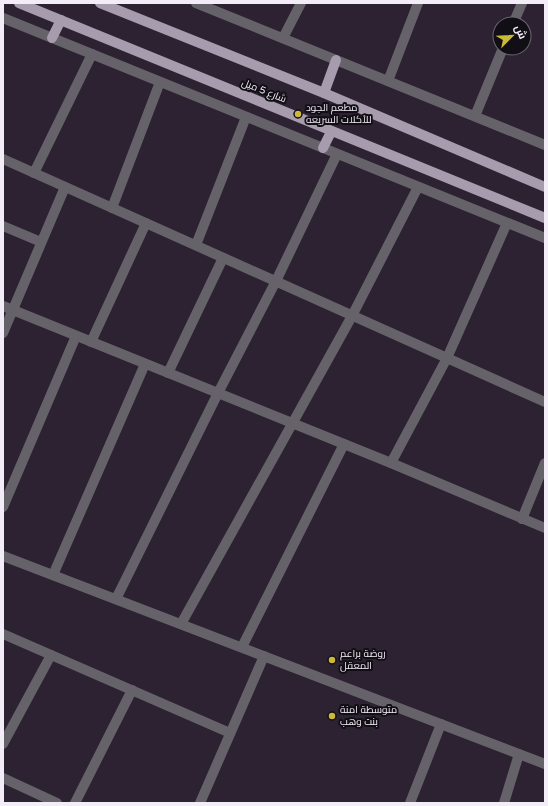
<svg xmlns="http://www.w3.org/2000/svg" width="548" height="806" viewBox="0 0 548 806" font-family="'Varela Round',Cairo,sans-serif">
  <rect width="100%" height="100%" fill="#2c2232"/>
  <g fill="none" stroke-linecap="round" stroke-linejoin="round">
    <g stroke="#66626a" stroke-width="10">
      <polyline points="513,24 522,3"/>
      <polyline points="283,38 301,3"/>
      <polyline points="388,81 418,3"/>
      <polyline points="475,116 503,48"/>
      <polyline points="3,159 545,402"/>
      <polyline points="34,173 92,54"/>
      <polyline points="112,208 160,82"/>
      <polyline points="3,226 41,242"/>
      <polyline points="196,245 246,117"/>
      <polyline points="3,306 391,463 545,528"/>
      <polyline points="3,333 65,187"/>
      <polyline points="91,342 146,223"/>
      <polyline points="168,373 223,258"/>
      <polyline points="391,463 447,358 507,223"/>
      <polyline points="3,507 76,336"/>
      <polyline points="522,519 545,463"/>
      <polyline points="3,556 545,764"/>
      <polyline points="53,575 145,364"/>
      <polyline points="116,599 218,393 276,281 337,154"/>
      <polyline points="181,624 352,316 418,187"/>
      <polyline points="3,634 230,733"/>
      <polyline points="242,647 344,444"/>
      <polyline points="3,744 51,655"/>
      <polyline points="3,778 57,803"/>
      <polyline points="75,803 132,690"/>
      <polyline points="200,803 264,656"/>
      <polyline points="410,803 441,724"/>
      <polyline points="504,803 519,754"/>
    </g>
    <g stroke="#66626a" stroke-width="10">
      <polyline points="196,3 545,145"/>
      <polyline points="3,18 545,238"/>
    </g>
    <g stroke="#a69cad" stroke-width="10">
      <polyline points="19,3 545,218"/>
      <polyline points="100,3 324,93 545,187"/>
      <polyline points="52,38 61,20"/>
      <polyline points="324,93 336,60"/>
      <polyline points="323,148 331,132"/>
    </g>
  </g>
  <g fill="#cbba39" stroke="#120e15" stroke-width="1.5">
    <circle cx="298" cy="114" r="4"/>
    <circle cx="332" cy="660" r="4"/>
    <circle cx="332" cy="716" r="4"/>
  </g>
  <g text-anchor="middle" dominant-baseline="central" stroke-width="4" stroke-linejoin="round" paint-order="stroke">
    <g font-size="10" fill="#f3edf8" stroke="#120e15">
      <text transform="translate(264 91) rotate(22)">شارع 5 ميل</text>
    </g>
    <g font-size="10" fill="#f3edf8" stroke="#120e15" text-anchor="start">
      <text x="306" y="108">مطعم الجود<tspan x="306" dy="12">للأكلات السريعه</tspan></text>
      <text x="340" y="654">روضة براعم<tspan x="340" dy="12">المعقل</tspan></text>
      <text x="340" y="710">متوسطة امنة<tspan x="340" dy="12">بنت وهب</tspan></text>
    </g>
  </g>
  <rect width="548" height="806" fill="none" stroke="#f3edf8" stroke-width="8"/>
  <g transform="translate(512 36) rotate(66)"><circle r="19" fill="#120e15" stroke="#6c6770"/>
  <path d="M0-3L7 15L0 10L-7 15Z" fill="#cbba39"/>
  <text y="-6" font-size="11" font-weight="bold" text-anchor="middle" fill="#f3edf8">ش</text>
  </g>
</svg>
